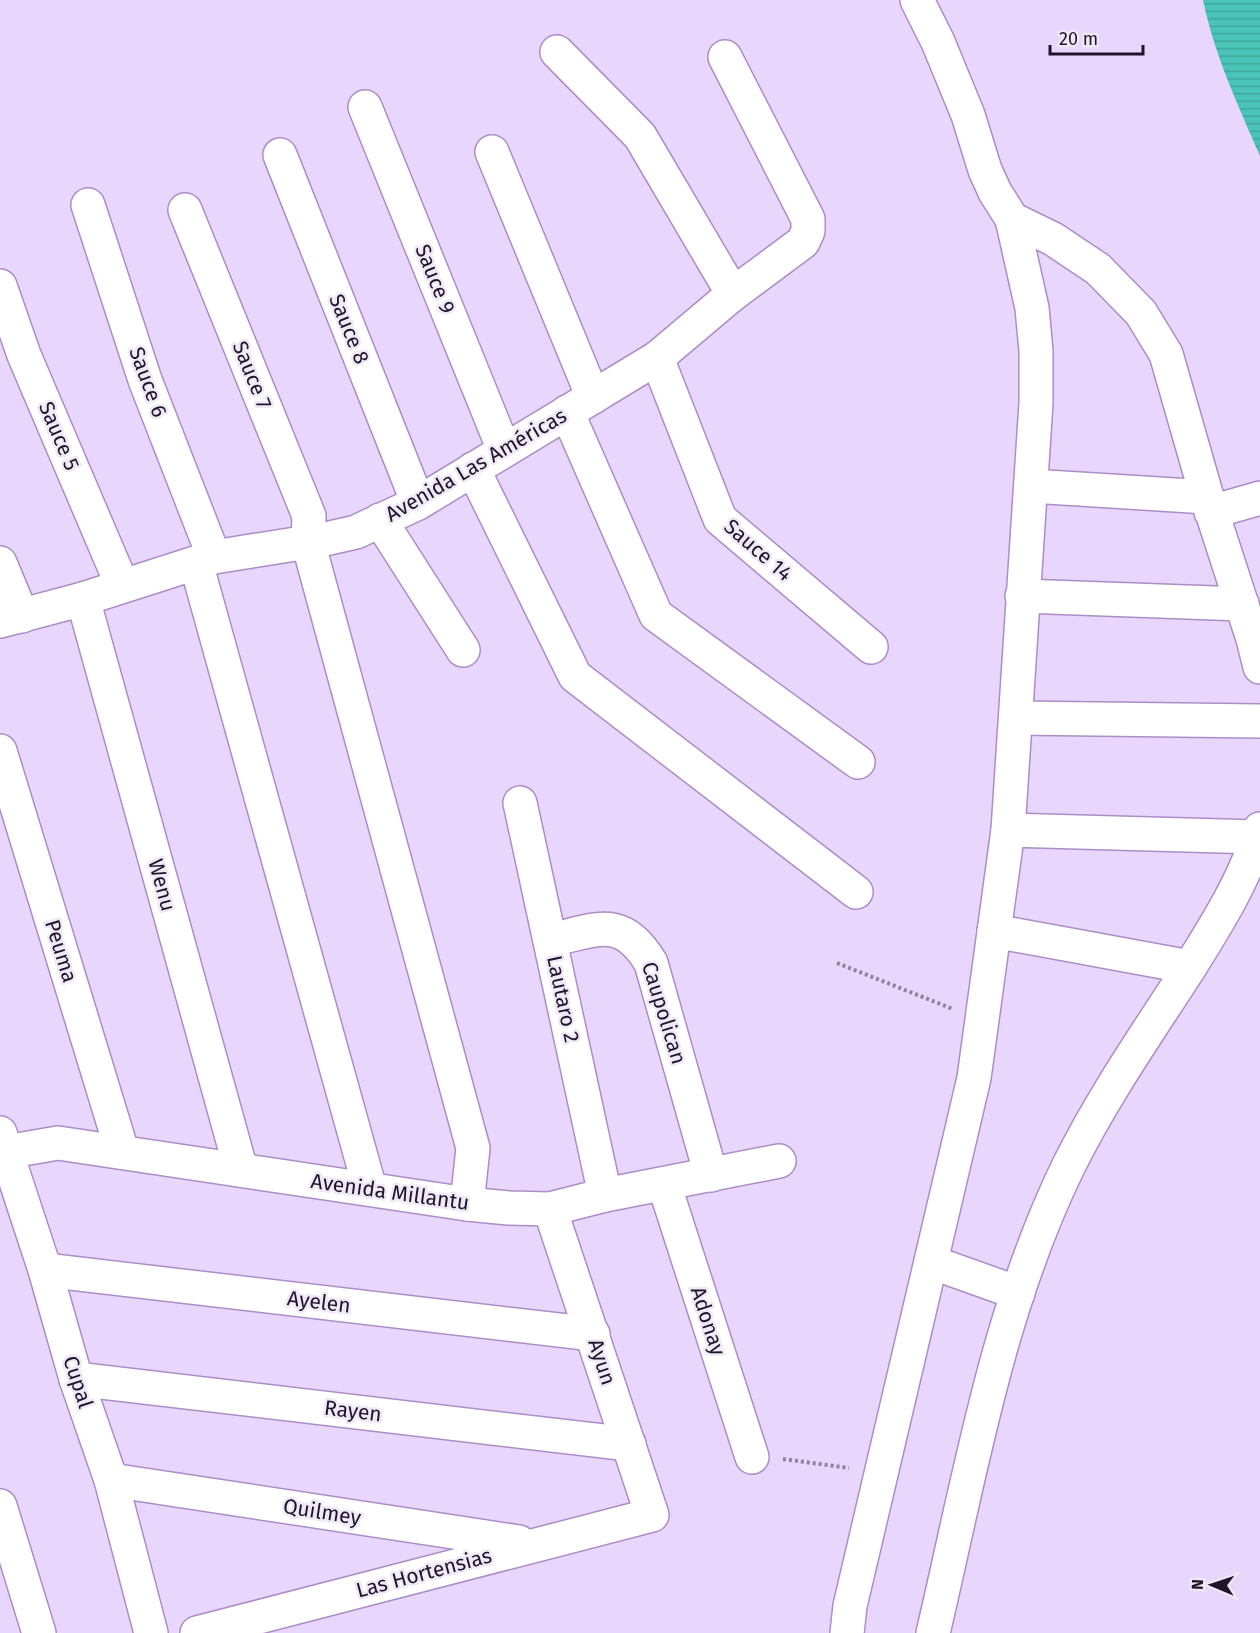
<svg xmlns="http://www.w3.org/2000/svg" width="1260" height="1633" viewBox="0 0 1260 1633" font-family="'Fira Sans',sans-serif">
  <defs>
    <pattern id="water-rules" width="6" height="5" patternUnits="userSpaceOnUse" patternTransform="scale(1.5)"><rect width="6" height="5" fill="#4ac3b8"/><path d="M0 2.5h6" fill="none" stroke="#40a79e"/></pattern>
  </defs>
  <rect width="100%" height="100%" fill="#e8d6fc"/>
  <path fill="url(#water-rules)" d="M 1203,0 L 1260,0 L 1260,156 C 1238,105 1214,54 1203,0 Z"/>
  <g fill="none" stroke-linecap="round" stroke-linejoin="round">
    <g stroke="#ab8ec8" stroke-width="36">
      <g id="street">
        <polyline points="917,0 938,42 968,115 985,170 995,192 1012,219 1053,239 1098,269 1141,313 1166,354 1207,497 1253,639 1260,667"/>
        <polyline points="557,52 640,136 733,294"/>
        <polyline points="365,107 504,450"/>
        <polyline points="492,152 593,397"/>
        <polyline points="280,155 418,503"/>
        <polyline points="88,205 145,380 214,557"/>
        <polyline points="185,210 309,516 308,542 473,1148 467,1204"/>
        <polyline points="0,286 24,355 122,585"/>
        <polyline points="657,358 720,519 871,647"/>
        <polyline points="567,412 656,615 858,762"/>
        <polyline points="473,469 575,676 856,892"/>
        <polyline points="1031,486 1207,497"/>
        <polyline points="1211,512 1260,498"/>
        <polyline points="380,520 463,650"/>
        <polyline points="0,563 22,616"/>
        <polyline points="196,563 370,1189"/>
        <polyline points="1022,596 1242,604"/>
        <polyline points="83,599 241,1170"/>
        <polyline points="0,621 83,599 214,557 321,540 356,532 418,503 657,358 733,294 803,242 808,231 808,219 725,57"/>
        <polyline points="1016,718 1260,721"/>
        <polyline points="0,751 122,1151"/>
        <polyline points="520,803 605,1195"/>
        <polyline points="1008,830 1258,837"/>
        <polyline points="994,931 1190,967"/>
        <path d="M 550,940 C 597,930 622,914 651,963 L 711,1175"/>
        <polyline points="0,1133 45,1270 76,1379 111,1480 151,1633"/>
        <polyline points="0,1153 58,1143 467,1204 509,1208 550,1209 605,1195 779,1161"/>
        <polyline points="664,1184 752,1457"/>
        <polyline points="931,1262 1018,1293"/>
        <polyline points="45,1270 593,1334"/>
        <polyline points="76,1379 629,1444"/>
        <polyline points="111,1480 519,1542"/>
        <polyline points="0,1506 39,1633"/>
        <polyline points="197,1633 652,1515 550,1209"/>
        <polyline points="847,1633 850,1606 974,1078 1008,830 1036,403 1036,351 1032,308 1012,219"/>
        <path d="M 933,1633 C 970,1476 997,1313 1068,1167 C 1102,1098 1146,1035 1188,970 C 1215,927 1246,878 1260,829"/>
      </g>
    </g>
    <g stroke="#9081a0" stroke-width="4" stroke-dasharray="3 3" stroke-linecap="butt">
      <polyline points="837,963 953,1009"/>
      <polyline points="783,1459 849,1468"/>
    </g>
    <use href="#street" stroke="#fff" stroke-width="33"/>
  </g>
  <g text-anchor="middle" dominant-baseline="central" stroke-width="5" stroke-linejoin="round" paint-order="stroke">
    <g font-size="21" fill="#1f142a" stroke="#efe9f6">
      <text transform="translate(435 279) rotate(68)">Sauce 9</text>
      <text transform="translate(349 329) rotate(68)">Sauce 8</text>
      <text transform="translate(252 375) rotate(68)">Sauce 7</text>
      <text transform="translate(148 382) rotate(70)">Sauce 6</text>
      <text transform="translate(59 436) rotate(67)">Sauce 5</text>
      <text transform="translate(476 465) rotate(-30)">Avenida Las Américas</text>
      <text transform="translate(758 550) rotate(41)">Sauce 14</text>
      <text transform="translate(162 885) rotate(75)">Wenu</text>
      <text transform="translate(61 951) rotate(73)">Peuma</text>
      <text transform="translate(563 999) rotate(78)">Lautaro 2</text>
      <text transform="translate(664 1013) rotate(73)">Caupolican</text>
      <text transform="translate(390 1192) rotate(8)">Avenida Millantu</text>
      <text transform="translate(319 1302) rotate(7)">Ayelen</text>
      <text transform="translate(708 1321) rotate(72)">Adonay</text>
      <text transform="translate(602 1362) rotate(72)">Ayun</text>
      <text transform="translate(78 1382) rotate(72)">Cupal</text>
      <text transform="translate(353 1411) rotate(7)">Rayen</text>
      <text transform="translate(322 1512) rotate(9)">Quilmey</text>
      <text transform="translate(424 1573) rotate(-15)">Las Hortensias</text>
    </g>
  </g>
  <g transform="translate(1212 1585) rotate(272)" stroke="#efe9f6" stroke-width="4.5" paint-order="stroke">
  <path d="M0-4.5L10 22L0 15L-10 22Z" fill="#1f142a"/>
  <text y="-9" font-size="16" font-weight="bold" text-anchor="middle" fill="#1f142a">N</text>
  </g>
  <path d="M1050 45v9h93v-9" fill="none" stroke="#1f142a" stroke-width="3"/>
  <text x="1059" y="45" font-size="18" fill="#1f142a" stroke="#efe9f6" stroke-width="4.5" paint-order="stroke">20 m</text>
</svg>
